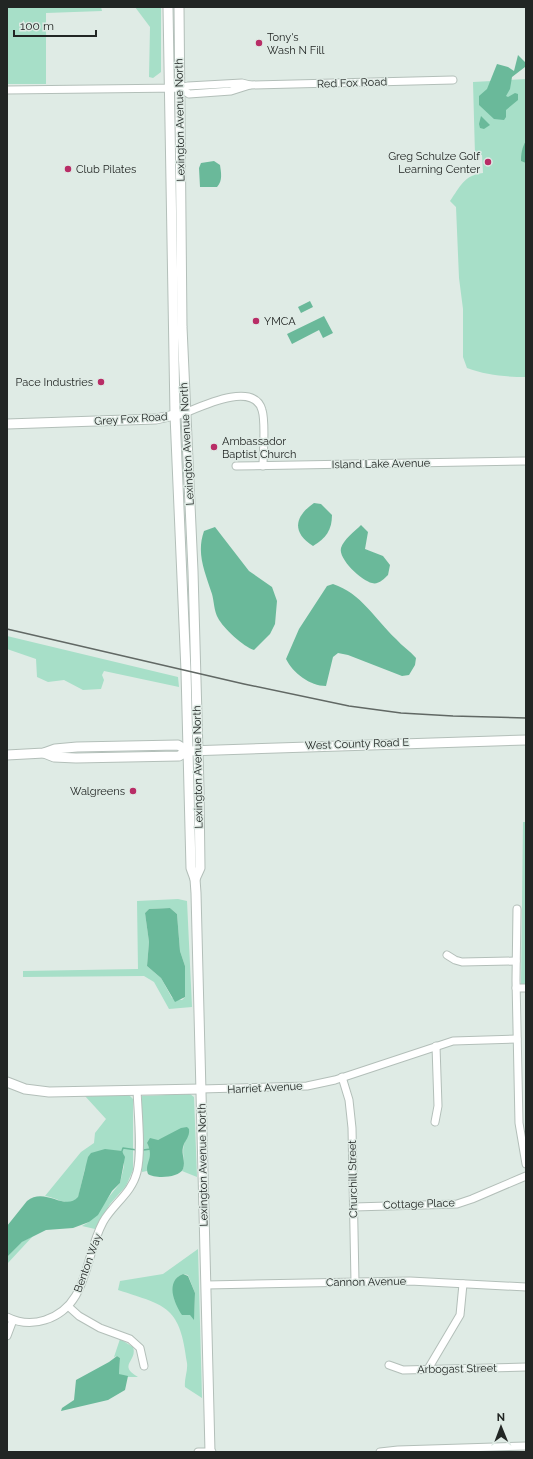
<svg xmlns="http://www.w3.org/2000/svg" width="533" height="1459" viewBox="0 0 533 1459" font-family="Raleway,sans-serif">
  <rect width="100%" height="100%" fill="#dfebe5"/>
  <g fill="#a7dfc8" fill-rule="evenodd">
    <polygon points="7,7 101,7 102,11 46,13 46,84 7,84"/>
    <polygon points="135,7 161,7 161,72 153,78 149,77 150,27"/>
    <path d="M 526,79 L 526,377 C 506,377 485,375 467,368 L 463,357 L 463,309 L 459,278 L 456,207 L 450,201 C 460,187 464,175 483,173 L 482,155 L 475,155 L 473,82 Z"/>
    <polygon points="7,636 178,677 179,687 104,671 102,675 104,680 101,689 83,690 64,680 48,682 37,677 36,659 7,649"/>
    <polygon points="523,822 526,822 526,984 521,984"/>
    <path d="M 178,899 L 187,901 L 192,1007 L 169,1009 L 154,982 L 144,976 L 23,977 L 23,971 L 138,969 L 137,901 ZM 170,908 L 177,914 L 180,951 L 185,966 L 185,997 L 182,1000 L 172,998 L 161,978 L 147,966 L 149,942 L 145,913 L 149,909 Z"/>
    <path d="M 190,1094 L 194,1097 L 197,1177 L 182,1171 C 187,1163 180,1152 185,1142 L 175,1132 L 165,1138 L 147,1143 L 152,1154 L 147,1171 L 142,1172 L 142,1096 Z"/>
    <path d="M 129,1095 L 133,1099 L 133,1170 L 126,1186 L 110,1204 L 95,1229 L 82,1226 L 89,1222 L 120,1183 L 124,1166 L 124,1154 L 112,1150 L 85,1168 L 78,1198 C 68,1208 56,1197 45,1196 L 81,1152 L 94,1143 L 95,1133 L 106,1119 L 85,1096 Z"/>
    <polygon points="33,1236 7,1264 7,1257 22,1242"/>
    <path d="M 198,1249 L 202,1398 L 185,1387 C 184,1379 188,1371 187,1363 C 180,1307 168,1306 118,1290 L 120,1281 L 163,1274 ZM 183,1274 L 188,1275 L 195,1293 L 194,1316 L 175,1301 C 173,1290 171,1279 183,1274 Z"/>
    <path d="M 120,1339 L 133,1347 C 138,1361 117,1365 138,1377 L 124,1377 L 119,1374 L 120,1358 L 117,1356 L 114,1357 Z"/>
  </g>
  <g fill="#6ab99a">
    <polygon points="518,55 525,62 525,67 512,77 510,89 506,96 508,97 515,93 518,94 518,100 506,110 506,117 504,120 494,119 479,105 479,96 487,89 497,64 508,67 514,71"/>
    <polygon points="481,116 490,125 484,129 480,128 479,124"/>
    <path d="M 526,141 L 526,163 L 521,161 C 521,154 522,147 526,141 Z"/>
    <path d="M 214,161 L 220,165 C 221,172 223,181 217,187 L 200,187 L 199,168 L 201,163 Z"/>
    <polygon points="310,301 313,307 301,313 298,307"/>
    <polygon points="324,316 333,333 323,338 319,330 292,344 287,334"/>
    <path d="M 314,503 L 321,504 L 332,515 C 332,530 326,538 313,546 C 291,532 295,516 314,503 Z"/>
    <path d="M 361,525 L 368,532 L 365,549 L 383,556 L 390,565 L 388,575 C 384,579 378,585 372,583 C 362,581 338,559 341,548 C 343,540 355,531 361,525 Z"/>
    <path d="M 215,527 L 249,571 L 272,587 L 277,601 L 275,624 L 270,634 L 254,650 C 244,647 223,628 218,618 C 214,611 214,601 212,594 C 205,572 196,554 204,531 Z"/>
    <path d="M 333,584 C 361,593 375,619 396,639 C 402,646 410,651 416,658 L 415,665 L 409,675 L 402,676 L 348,655 L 338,653 L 333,657 L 326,686 C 310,686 293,673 286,659 L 299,629 L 327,586 Z"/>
    <polygon points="170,908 177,914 180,951 185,966 185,997 175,1002 161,978 147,966 149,942 145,913 149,909"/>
    <path d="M 187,1127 L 189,1129 C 190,1137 185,1140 183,1147 C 181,1154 186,1162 183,1169 C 179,1178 155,1179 148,1174 C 144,1162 155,1159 147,1143 L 150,1138 L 158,1140 L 181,1128 Z"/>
    <path d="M 105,1149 L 122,1151 L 125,1157 L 120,1183 L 112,1191 L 98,1215 L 89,1222 L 73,1228 L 46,1230 L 22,1242 L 7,1257 L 7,1226 L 27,1201 C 45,1186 65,1212 78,1197 L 88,1157 L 91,1153 Z"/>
    <path d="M 183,1274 L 188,1276 L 195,1293 L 194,1320 L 190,1315 L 182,1315 C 174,1303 165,1281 183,1274 Z"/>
    <polygon points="117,1356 120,1358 119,1374 128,1376 125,1390 108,1400 61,1411 62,1408 74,1400 76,1380 109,1362"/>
  </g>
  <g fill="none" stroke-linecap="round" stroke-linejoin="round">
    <g stroke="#6ab99a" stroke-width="1.5">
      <polyline points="143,1150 151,1149"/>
      <polyline points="122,1151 123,1148 137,1150"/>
    </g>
    <g stroke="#b3bfb9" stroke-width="9">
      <g id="street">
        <polyline points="250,85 453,80"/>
        <polyline points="7,90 180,88 188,86 242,83 250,85 231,91 189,94 180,88"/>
        <path d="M 185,413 C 202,406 254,381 262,410 C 266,423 263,452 263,466"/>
        <polyline points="236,466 526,461"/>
        <polyline points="517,909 516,980 519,1123 526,1164"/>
        <polyline points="447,955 455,960 462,962 516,961"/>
        <polyline points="516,988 526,988"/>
        <polyline points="342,1077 349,1100 352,1128 355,1282"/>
        <polyline points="201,1089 307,1086 335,1080 453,1041 517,1039"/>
        <polyline points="435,1122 438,1106 436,1046"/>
        <polyline points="354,1207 457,1204 472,1199 526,1176"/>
        <polyline points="206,1285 410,1281 526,1287"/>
        <polyline points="69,1307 79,1316 100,1328 130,1339 140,1348 144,1366"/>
        <path d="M 7,1317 C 19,1323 33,1324 45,1320 C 89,1306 84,1257 103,1222 C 113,1204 132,1193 137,1172 C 142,1152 138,1113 137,1090"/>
        <polyline points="7,1336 13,1320"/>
        <polyline points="389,1365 403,1370 526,1367"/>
        <polyline points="428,1369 460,1315 463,1284"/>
        <polyline points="198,1452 212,1452"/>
        <polyline points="380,1452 398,1450 526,1446"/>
      </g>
    </g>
    <g stroke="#b3bfb9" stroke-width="11">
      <g id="secondary">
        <polyline points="168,7 175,415 186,671 191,868 195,879 196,893 210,1452"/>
        <polyline points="179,7 182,327 193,571 199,789 200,868 195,879"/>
        <polyline points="7,424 156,419 179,414"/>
        <polyline points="44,753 54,757 76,758 179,756 188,751 526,740"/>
        <polyline points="7,755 44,753 55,749 77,747 178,745 188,751"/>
        <polyline points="7,1082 25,1089 49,1092 201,1089"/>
      </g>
    </g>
    <use href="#street" stroke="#fff" stroke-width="7"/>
    <use href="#secondary" stroke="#fff" stroke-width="9"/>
    <polyline stroke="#616864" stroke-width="1.5" points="7,629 244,684 349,706 401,713 453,716 526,718"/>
  </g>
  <g fill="#b82d66" stroke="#dfebe5" stroke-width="1.5">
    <circle cx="259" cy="43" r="4"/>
    <circle cx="488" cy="162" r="4"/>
    <circle cx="68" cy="169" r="4"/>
    <circle cx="256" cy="321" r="4"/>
    <circle cx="101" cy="382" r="4"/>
    <circle cx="214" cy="447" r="4"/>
    <circle cx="133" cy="791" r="4"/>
  </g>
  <g text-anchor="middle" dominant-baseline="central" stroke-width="3" stroke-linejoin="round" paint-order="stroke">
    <g font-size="11" fill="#222624" stroke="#dfebe5" text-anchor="start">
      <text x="267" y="37">Tony's<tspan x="267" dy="13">Wash N Fill</tspan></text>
      <text x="480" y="156" text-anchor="end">Greg Schulze Golf<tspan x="480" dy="13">Learning Center</tspan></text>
      <text x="76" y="169">Club Pilates</text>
      <text x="264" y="321">YMCA</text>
      <text x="93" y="382" text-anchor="end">Pace Industries</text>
      <text x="222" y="441">Ambassador<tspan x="222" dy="13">Baptist Church</tspan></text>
      <text x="125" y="791" text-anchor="end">Walgreens</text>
    </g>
    <g font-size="11" fill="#222624" stroke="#dfebe5">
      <text transform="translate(352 83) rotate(-2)">Red Fox Road</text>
      <text transform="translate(180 120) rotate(-91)">Lexington Avenue North</text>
      <text transform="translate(131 419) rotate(-4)">Grey Fox Road</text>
      <text transform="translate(187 444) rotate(-93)">Lexington Avenue North</text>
      <text transform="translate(381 464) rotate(-1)">Island Lake Avenue</text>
      <text transform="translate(357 744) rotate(-2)">West County Road E</text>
      <text transform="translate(198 767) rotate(-91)">Lexington Avenue North</text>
      <text transform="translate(265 1088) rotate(-3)">Harriet Avenue</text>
      <text transform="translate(203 1165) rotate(-91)">Lexington Avenue North</text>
      <text transform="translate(353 1179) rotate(-91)">Churchill Street</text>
      <text transform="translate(419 1204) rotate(-2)">Cottage Place</text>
      <text transform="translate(88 1263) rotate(-70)">Benton Way</text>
      <text transform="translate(366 1282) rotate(-1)">Cannon Avenue</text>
      <text transform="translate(457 1369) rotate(-1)">Arbogast Street</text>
    </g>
  </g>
  <rect width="533" height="1459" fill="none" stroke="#222624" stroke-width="16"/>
  <g transform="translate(501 1427) rotate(359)" stroke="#dfebe5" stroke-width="3" paint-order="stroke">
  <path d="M0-3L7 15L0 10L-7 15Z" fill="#222624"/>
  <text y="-6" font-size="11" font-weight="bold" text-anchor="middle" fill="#222624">N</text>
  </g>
  <path d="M14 30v6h82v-6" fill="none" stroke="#222624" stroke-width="2"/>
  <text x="20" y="30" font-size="12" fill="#222624" stroke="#dfebe5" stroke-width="3" paint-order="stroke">100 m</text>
</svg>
